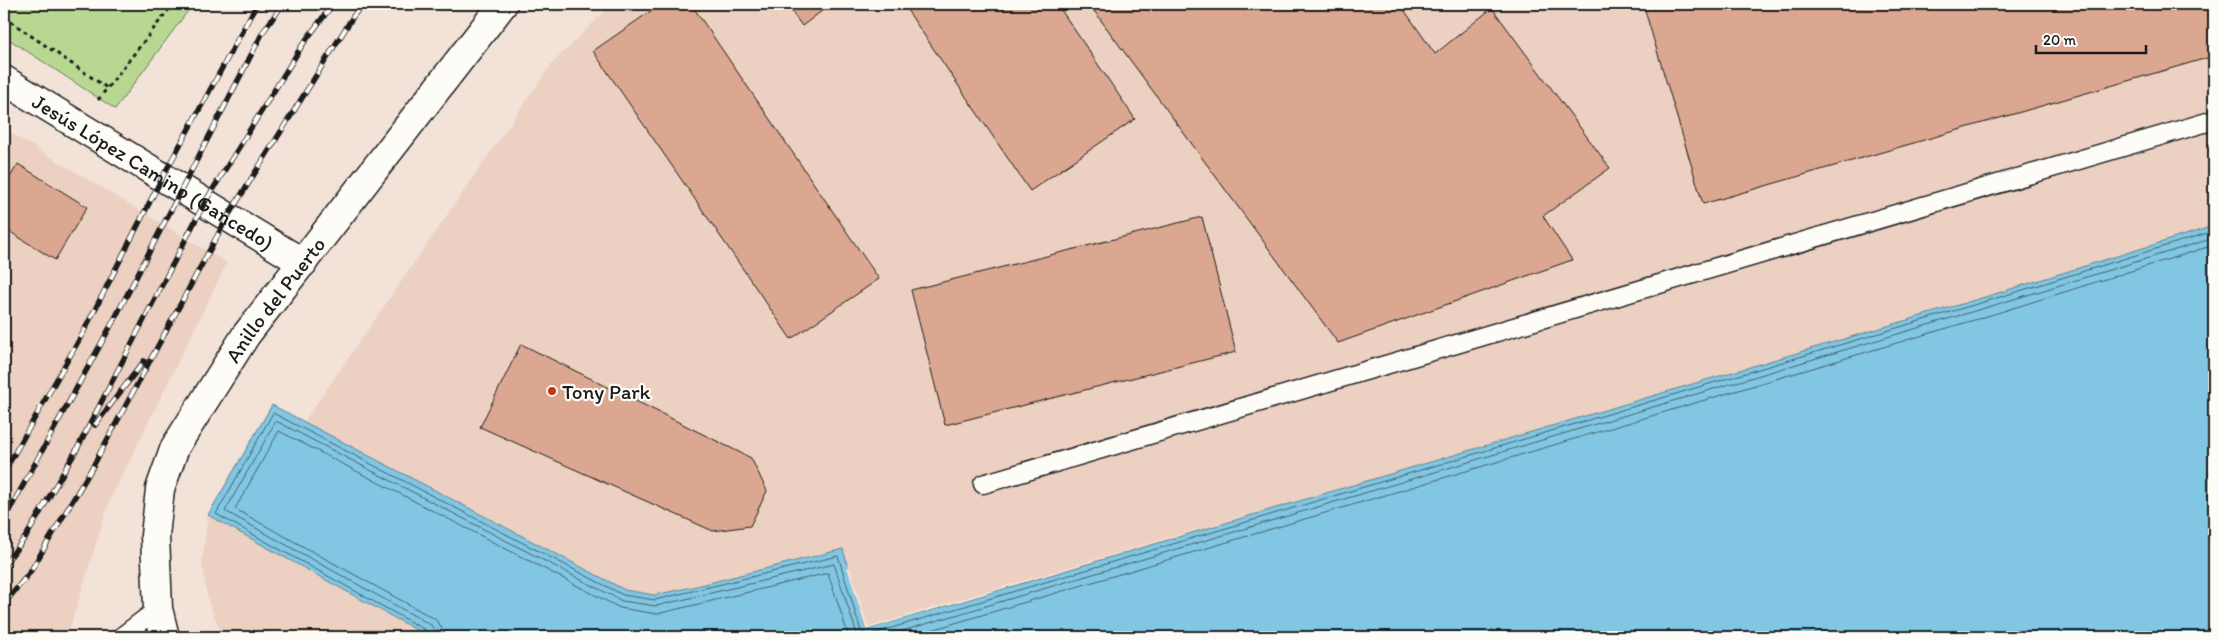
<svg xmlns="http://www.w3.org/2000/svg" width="2218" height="641" viewBox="0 0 2218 641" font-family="Itim,sans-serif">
  <rect width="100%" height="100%" fill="#f3e2d8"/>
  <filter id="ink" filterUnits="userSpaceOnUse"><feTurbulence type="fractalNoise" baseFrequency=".02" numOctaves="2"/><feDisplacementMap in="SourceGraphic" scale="10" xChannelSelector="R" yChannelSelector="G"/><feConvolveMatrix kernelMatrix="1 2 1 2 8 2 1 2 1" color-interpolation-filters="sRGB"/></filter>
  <g filter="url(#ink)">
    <g fill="#ecd0c2">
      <polygon points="612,4 2214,4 2214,226 1985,297 866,630 843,549 697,586 654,595 625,590 304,422 551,65"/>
      <polygon points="4,129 227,263 109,502 67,637 4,637"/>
      <polygon points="208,515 429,637 223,637 208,601 202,562"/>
    </g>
    <polygon fill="#b8d892" stroke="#6a7a57" points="4,4 193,4 115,109 4,36"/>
    <polygon fill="#81c7e3" stroke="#598393" points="2214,226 2214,637 429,637 208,515 272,405 625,590 654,595 697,586 843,549 866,630 1985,297"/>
    <polygon fill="#f3e2d8" points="1333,488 866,630 847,567 850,567 868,627"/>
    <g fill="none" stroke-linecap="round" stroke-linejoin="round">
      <g stroke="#44606c" stroke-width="1">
        <polyline points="430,637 427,631 216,514 273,413 623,595 655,600 838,556 861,631 868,635 1987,301 2214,231"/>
        <polyline points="437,637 435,631 431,625 225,511 276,421 622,601 656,606 834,564 858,637"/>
        <polyline points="444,637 442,628 435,619 235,509 279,431 620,608 657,614 828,573 849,637"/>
        <polyline points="882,637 1988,307 2214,238"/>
        <polyline points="908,637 1991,315 2214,245"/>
      </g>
    </g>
    <g fill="#dba790" stroke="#1c1c1c">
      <polygon points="661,4 691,4 879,279 791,339 593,51"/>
      <polygon points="786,4 831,4 802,26"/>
      <polygon points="903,4 1057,4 1135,119 1030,191"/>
      <polygon points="1089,4 1400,4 1435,54 1492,8 1610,168 1543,216 1572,260 1338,343"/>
      <polygon points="1643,4 2214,4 2214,56 1703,204"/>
      <polygon points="18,164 87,207 55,260 4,228 4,187"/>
      <polygon points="1202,217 1236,352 945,425 911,290"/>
      <polygon points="521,344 751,458 767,491 750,526 713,531 480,427"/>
    </g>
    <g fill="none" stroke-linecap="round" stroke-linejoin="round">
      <g stroke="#1c1c1c" stroke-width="21">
        <g id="lane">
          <polyline points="983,484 2214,120"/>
          <polyline points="121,637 158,609"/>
        </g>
      </g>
      <g stroke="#1c1c1c" stroke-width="31">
        <g id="primary">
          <path id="s1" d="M 4,80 L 303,263"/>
          <path id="s2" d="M 165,637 L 158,609 L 155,536 L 160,489 L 175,447 L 246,335 L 503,4"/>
        </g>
      </g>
      <g stroke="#1c1c1c" stroke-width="3" stroke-dasharray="4 4" stroke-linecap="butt">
        <polyline points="4,17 107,88"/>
        <polyline points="98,100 173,4"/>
      </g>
      <use href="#lane" stroke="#fdfcf7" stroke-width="18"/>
      <use href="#primary" stroke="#fdfcf7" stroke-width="28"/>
      <g stroke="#1c1c1c" stroke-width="5.5">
        <g id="rail">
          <polyline points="95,425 144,361"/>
          <polyline points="4,472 83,333 162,178 257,4"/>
          <polyline points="4,520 114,320 263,32 283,4"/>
          <polyline points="4,565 27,535 77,449 205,202 303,44 333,4"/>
          <polyline points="4,604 30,572 92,468 228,216 354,15 363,4"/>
        </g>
      </g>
      <use href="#rail" stroke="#fdfcf7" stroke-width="4" stroke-dasharray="11" stroke-linecap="butt"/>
    </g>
  </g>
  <circle fill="#c8321e" stroke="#fdfcf7" stroke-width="2" cx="552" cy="391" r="5"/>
  <g text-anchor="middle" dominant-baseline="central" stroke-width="4.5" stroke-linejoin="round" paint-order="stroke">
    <g font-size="21" fill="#1c1c1c" stroke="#fdfcf7">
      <text stroke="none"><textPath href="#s1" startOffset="175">Jesús López Camino (Gancedo)</textPath></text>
      <text stroke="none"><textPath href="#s2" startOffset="372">Anillo del Puerto</textPath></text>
    </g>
    <g font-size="21" fill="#1c1c1c" stroke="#fdfcf7" text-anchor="start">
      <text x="562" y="391">Tony Park</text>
    </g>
  </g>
  <rect width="2218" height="641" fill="none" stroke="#fdfcf7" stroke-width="20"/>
  <rect x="10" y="10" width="2198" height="621" fill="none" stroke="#1c1c1c" stroke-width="2" filter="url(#ink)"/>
  <path d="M2036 45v8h110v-8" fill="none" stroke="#1c1c1c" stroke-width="2.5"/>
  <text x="2043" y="45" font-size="15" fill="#1c1c1c" stroke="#fdfcf7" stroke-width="4" paint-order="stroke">20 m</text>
</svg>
